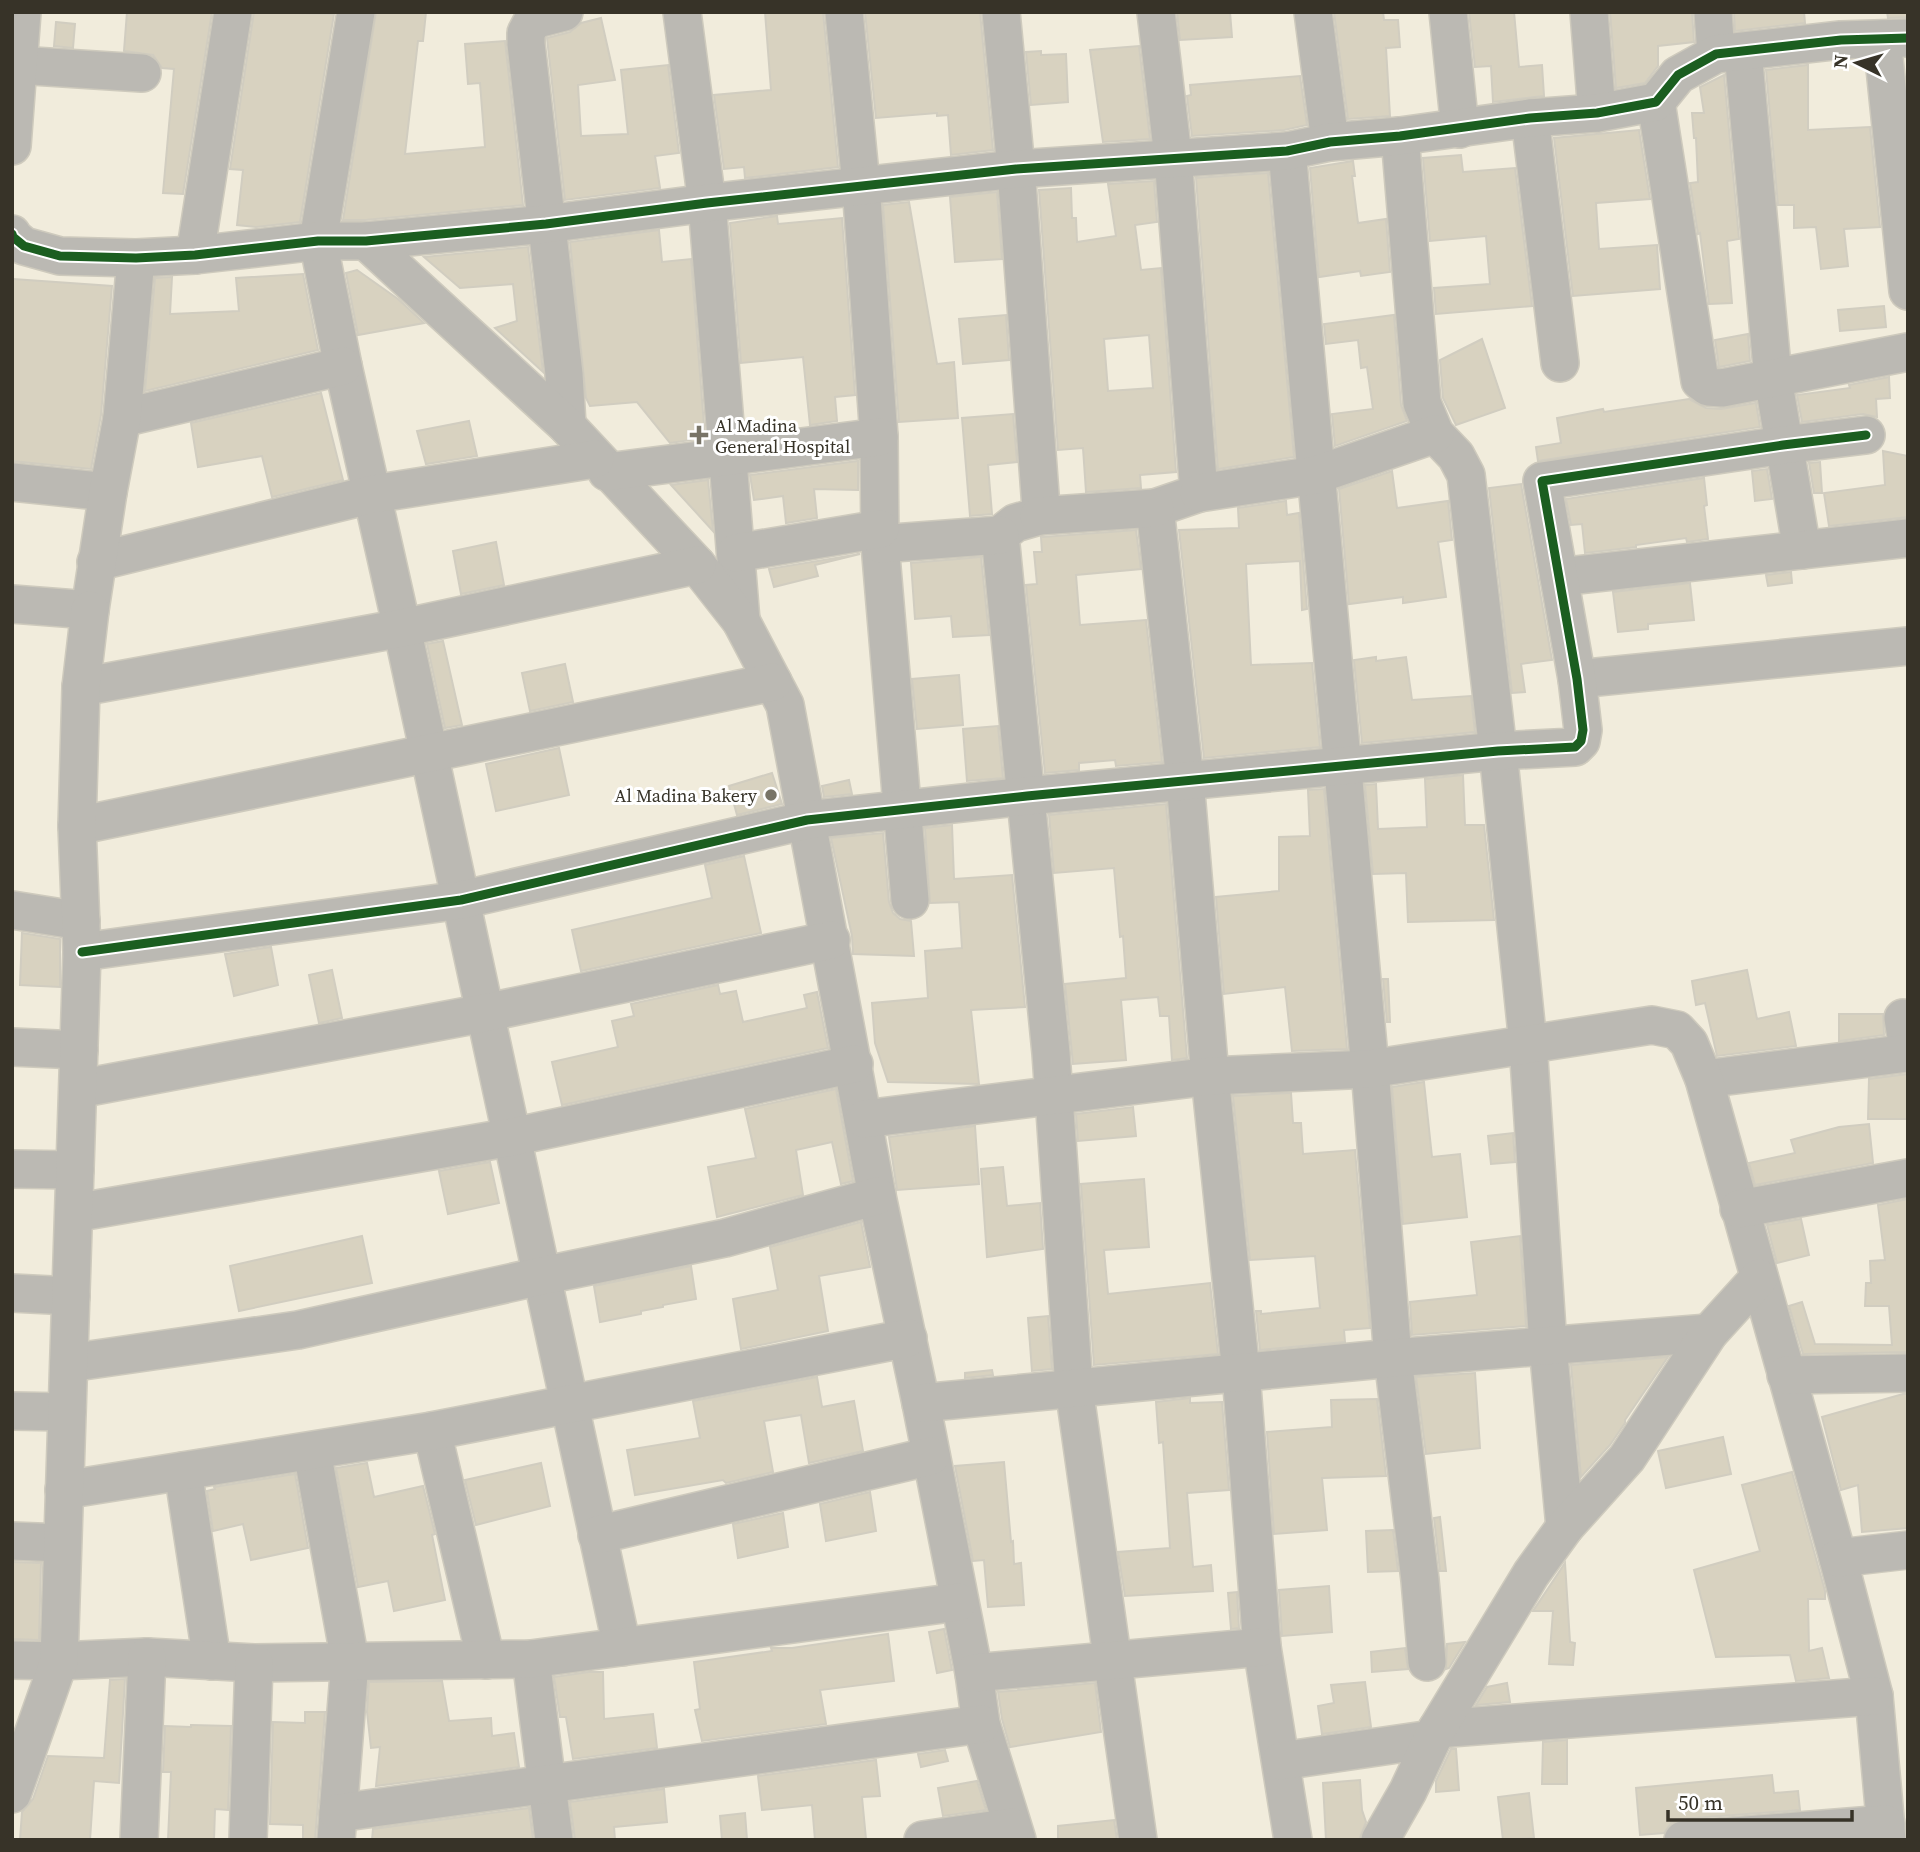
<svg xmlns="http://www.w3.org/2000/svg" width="1920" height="1852" viewBox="0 0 1920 1852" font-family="'Source Serif 4',serif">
  <rect width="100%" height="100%" fill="#f1ecdc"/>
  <g fill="#d8d2c0" stroke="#d1cdc0" stroke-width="2" fill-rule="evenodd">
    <polygon points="127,12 212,12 183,194 163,193 174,69 162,68 153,55 124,51"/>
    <polygon points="254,12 334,14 300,222 256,227 237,225 243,170 230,169"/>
    <polygon points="376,12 426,12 423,41 418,41 405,154 485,147 480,83 468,84 465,44 505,41 523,205 365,220 343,220"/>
    <polygon points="765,12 823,12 838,167 745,178 744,167 724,169 714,95 771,90"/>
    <polygon points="865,12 980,12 993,150 951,155 948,115 937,116 937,113 876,118"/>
    <polygon points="1177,12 1230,12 1232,37 1180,40"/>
    <polygon points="1334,12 1383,12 1384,20 1398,20 1400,47 1386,48 1390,116 1348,119"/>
    <polygon points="1469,12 1514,12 1519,67 1542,65 1544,96 1493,102 1491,66 1475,67"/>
    <polygon points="1610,12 1692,12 1694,42 1658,46 1658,66 1645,83 1616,88"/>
    <polygon points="1734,12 1804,12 1805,23 1735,31"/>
    <polygon points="1887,12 1908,12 1908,17 1888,18"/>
    <polygon points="601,18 615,80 578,85 581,136 628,134 621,70 668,65 679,153 655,156 660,188 565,200 547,38 570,32 581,23"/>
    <polygon points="56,22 75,24 73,48 54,46"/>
    <polygon points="1139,46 1150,139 1103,142 1090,50"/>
    <polygon points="1041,51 1041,55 1066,54 1068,102 1031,105 1026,52"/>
    <polygon points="1808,65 1808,130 1870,127 1880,227 1844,229 1848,266 1821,269 1816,227 1794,228 1794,205 1778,205 1766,70"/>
    <polygon points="1724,75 1739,239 1727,241 1732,303 1709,304 1700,233 1698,234 1690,183 1698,182 1696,138 1694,138 1692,113 1704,113 1700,87"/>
    <polygon points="1300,76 1307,125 1284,130 1192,136 1187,96 1191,95 1190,85"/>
    <polygon points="1639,130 1650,199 1596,203 1599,249 1657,245 1660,289 1573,296 1554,138"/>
    <polygon points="1461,155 1463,172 1515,168 1532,306 1436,314 1434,288 1490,284 1486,236 1430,241 1423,158"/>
    <polygon points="1353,161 1355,176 1352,176 1358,223 1386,219 1390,272 1361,276 1360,271 1319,277 1310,168"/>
    <polygon points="1268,173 1294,457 1218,469 1196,178"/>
    <path d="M 1154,181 L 1157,222 L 1135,225 L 1141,270 L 1161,268 L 1176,472 L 1140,475 L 1141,488 L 1086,492 L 1083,448 L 1058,450 L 1039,190 L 1071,188 L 1072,218 L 1076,218 L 1077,242 L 1116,236 L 1108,184 ZM 1149,335 L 1153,388 L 1108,391 L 1104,339 Z"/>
    <polygon points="997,192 1002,259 955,262 950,197"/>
    <polygon points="909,202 937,364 954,362 958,418 899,422 883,205"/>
    <polygon points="777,216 778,224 842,218 855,395 835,397 837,421 810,425 803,357 741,363 730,223"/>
    <polygon points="659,230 662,262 691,259 705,438 670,443 637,402 590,406 586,398 570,242"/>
    <polygon points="528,247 543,372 495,328 517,321 513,284 460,288 424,257"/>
    <polygon points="357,270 398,299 424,323 358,335 346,273"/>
    <polygon points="303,274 318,350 145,391 155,278 172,277 170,314 239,311 236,278"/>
    <polygon points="13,279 112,286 101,415 91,469 12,461"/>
    <polygon points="1884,306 1886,327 1840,331 1838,310"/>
    <polygon points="1006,315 1009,360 963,364 959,319"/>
    <polygon points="1394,315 1401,405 1407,421 1335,446 1332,414 1373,409 1367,367 1361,368 1358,340 1326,344 1324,324"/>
    <polygon points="1748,334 1750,361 1719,367 1715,340"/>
    <polygon points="1482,339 1505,408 1456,425 1443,398 1440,360"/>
    <polygon points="1889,377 1890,398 1876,399 1877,417 1863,414 1802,422 1797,395 1850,388 1849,385"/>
    <polygon points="321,393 343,480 272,497 262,456 198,467 191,423"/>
    <polygon points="1689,399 1706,408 1721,409 1756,403 1760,427 1538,461 1536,447 1561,443 1557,418 1603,409 1604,412"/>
    <polygon points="1013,414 1017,462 988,465 992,514 970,516 962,418"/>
    <polygon points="469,421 477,456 426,464 417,431"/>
    <polygon points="1883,451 1908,456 1908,517 1829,526 1824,493 1885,485"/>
    <polygon points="858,461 858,490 814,489 817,518 786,523 783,496 754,500 750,475"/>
    <polygon points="1820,462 1822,493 1814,493 1809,463"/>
    <polygon points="1767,469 1772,499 1755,501 1752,471"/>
    <polygon points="1392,471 1397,508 1448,501 1452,540 1438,542 1446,597 1403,603 1403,597 1349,604 1339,489"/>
    <polygon points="1704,478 1707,505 1704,506 1708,539 1687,542 1686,538 1636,545 1636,547 1585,553 1582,524 1571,525 1566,499"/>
    <polygon points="708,480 713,531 671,485"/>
    <polygon points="1521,484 1552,660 1521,664 1525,692 1512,693 1489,488"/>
    <polygon points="1286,501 1287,515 1299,513 1307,609 1302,610 1300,561 1246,564 1251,665 1312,663 1320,747 1204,758 1179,530 1239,528 1238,508"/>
    <polygon points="1136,530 1141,569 1076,575 1080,625 1146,620 1162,762 1116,766 1115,760 1079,763 1079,770 1045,773 1026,585 1037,584 1034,552 1042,552 1041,537 1043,537"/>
    <polygon points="496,542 504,585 461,594 453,551"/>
    <polygon points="860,554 815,565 818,576 774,587 769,569"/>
    <polygon points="981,557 989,635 953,637 951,616 915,619 911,563"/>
    <polygon points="1791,572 1792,583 1768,586 1766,575"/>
    <polygon points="1690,583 1694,620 1648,624 1648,629 1618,632 1613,592"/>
    <polygon points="443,641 462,725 445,728 427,644"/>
    <polygon points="1376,657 1376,661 1406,657 1412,700 1471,696 1475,732 1362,743 1354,660"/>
    <polygon points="565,664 573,702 530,711 522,673"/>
    <polygon points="959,675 963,725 917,729 912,679"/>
    <polygon points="998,726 1003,778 967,781 963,729"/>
    <polygon points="559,748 569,795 496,811 486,764"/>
    <polygon points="772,773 782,804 737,815 729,786"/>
    <polygon points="1463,775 1465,825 1484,825 1494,920 1408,922 1406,873 1373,874 1365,785 1376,784 1378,829 1427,827 1425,779"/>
    <polygon points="849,780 852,794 824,797 822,786"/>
    <polygon points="1324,789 1347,1049 1292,1051 1285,987 1224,994 1216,897 1279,891 1279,837 1310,836 1308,790"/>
    <polygon points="1166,804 1187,1058 1172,1060 1169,1016 1160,1016 1158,997 1121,1000 1126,1060 1073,1064 1065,984 1126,978 1123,936 1120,937 1114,868 1054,873 1049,815"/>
    <polygon points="952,825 954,879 1012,875 1025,1007 971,1010 979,1084 888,1082 875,1043 872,1003 928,998 925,951 962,948 959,902 930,903 925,828"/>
    <polygon points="883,833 889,902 893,913 900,919 911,921 914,956 853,954 852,936 831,838"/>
    <polygon points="744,856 761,933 581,971 572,930 712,898 705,865"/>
    <polygon points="22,933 60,939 60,987 20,985"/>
    <polygon points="271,947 278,985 234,996 225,954"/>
    <polygon points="332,970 342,1018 319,1023 309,975"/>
    <polygon points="1747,970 1757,1019 1789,1012 1796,1046 1717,1056 1705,1003 1696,1005 1692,981"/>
    <polygon points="1383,979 1388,979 1390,1022 1387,1022"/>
    <polygon points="718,985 720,994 736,991 743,1022 807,1008 804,995 817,992 828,1048 562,1105 552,1062 618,1047 612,1021 634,1016 631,1004"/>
    <polygon points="1839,1014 1883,1014 1884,1035 1839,1041"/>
    <polygon points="1908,1074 1908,1119 1868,1119 1869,1079"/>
    <polygon points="1424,1082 1432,1157 1460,1154 1467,1217 1403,1224 1392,1087"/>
    <polygon points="836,1089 853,1181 841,1184 832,1142 796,1150 803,1195 717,1217 708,1167 756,1158 745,1109"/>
    <polygon points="1291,1093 1293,1123 1301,1123 1303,1154 1355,1150 1370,1328 1344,1330 1345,1342 1260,1350 1256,1311 1261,1311 1261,1314 1320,1308 1315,1256 1250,1260 1233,1096"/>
    <polygon points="1133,1107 1136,1136 1078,1141 1076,1114"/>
    <polygon points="1869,1124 1873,1163 1755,1185 1749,1163 1795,1153 1791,1140 1839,1127"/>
    <polygon points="975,1126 979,1184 897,1190 889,1137"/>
    <polygon points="1513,1133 1515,1162 1491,1164 1488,1136"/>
    <polygon points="490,1162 499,1203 448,1214 439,1171"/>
    <polygon points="1003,1167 1007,1206 1040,1203 1043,1249 987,1257 981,1169"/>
    <polygon points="1144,1179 1149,1247 1104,1250 1108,1294 1210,1283 1218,1354 1094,1365 1081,1184"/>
    <polygon points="1908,1199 1908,1352 1803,1354 1789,1306 1802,1302 1815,1344 1892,1345 1889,1306 1865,1306 1866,1283 1871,1283 1870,1261 1885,1260 1878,1205"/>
    <polygon points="1801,1219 1809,1255 1777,1263 1767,1225"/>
    <polygon points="861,1222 870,1267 819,1276 828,1331 741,1349 733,1299 778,1290 770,1247"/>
    <polygon points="362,1236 372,1283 239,1311 230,1266"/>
    <polygon points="1520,1236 1526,1326 1412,1335 1410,1302 1477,1295 1471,1242"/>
    <polygon points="691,1266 696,1299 663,1305 663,1307 641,1311 641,1314 600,1322 594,1286"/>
    <polygon points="1048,1316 1052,1369 1032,1371 1028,1318"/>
    <polygon points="1668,1357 1625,1420 1625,1423 1610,1445 1581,1477 1571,1365"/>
    <polygon points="992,1370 993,1375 965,1378 965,1373"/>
    <polygon points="1475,1373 1480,1448 1426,1454 1416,1377"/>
    <polygon points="817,1377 822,1407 854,1401 863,1451 809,1463 801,1415 764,1421 773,1472 726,1483 723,1480 635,1495 627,1450 700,1438 693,1401"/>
    <polygon points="1903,1394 1908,1394 1908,1528 1862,1532 1858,1485 1841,1490 1822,1417"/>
    <polygon points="1190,1398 1190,1403 1222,1402 1229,1490 1187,1493 1193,1567 1211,1565 1213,1591 1125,1596 1118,1552 1170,1548 1163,1442 1159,1443 1156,1402"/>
    <polygon points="1377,1399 1386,1476 1322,1478 1327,1530 1274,1534 1267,1432 1332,1427 1331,1400"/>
    <polygon points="1723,1437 1731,1474 1666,1488 1658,1451"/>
    <polygon points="1004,1462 1011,1542 1013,1541 1014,1564 1021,1563 1024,1605 988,1607 984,1560 973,1561 955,1466"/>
    <polygon points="367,1463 374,1497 423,1486 435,1534 432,1535 445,1600 394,1611 388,1581 358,1587 336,1468"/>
    <polygon points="541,1463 550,1506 476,1525 465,1480"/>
    <polygon points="1792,1472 1825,1591 1825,1599 1808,1599 1809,1651 1822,1648 1829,1678 1796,1681 1790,1655 1716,1657 1694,1570 1760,1551 1742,1485"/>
    <polygon points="295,1474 308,1548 251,1560 243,1524 213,1531 207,1491 215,1489 214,1487"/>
    <polygon points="870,1492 876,1531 826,1541 820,1504"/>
    <polygon points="783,1513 788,1547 738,1558 733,1524"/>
    <polygon points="1440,1517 1446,1571 1440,1571 1434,1518"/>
    <polygon points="1393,1530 1398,1571 1368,1572 1366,1531"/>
    <polygon points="12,1562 41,1563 39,1640 12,1639"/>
    <polygon points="1565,1563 1570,1642 1575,1643 1573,1665 1549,1664 1553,1611 1533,1611"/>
    <polygon points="1329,1586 1332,1632 1282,1636 1279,1590"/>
    <polygon points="1237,1592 1239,1628 1231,1629 1228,1593"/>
    <polygon points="944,1629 952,1670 937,1673 929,1632"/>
    <polygon points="888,1634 894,1681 820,1690 826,1724 702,1741 695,1710 700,1709 694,1662 772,1651 771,1648 792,1648"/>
    <polygon points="1465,1642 1449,1668 1446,1669 1447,1644"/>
    <polygon points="1405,1648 1408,1669 1372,1672 1371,1652"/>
    <polygon points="589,1672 603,1672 604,1719 653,1714 657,1748 573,1759 566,1717 560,1717 554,1677"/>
    <polygon points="125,1679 119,1783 94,1781 90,1840 20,1840 22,1812 33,1799 48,1756 104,1758 110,1680"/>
    <polygon points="442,1681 449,1721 491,1718 492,1736 514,1733 519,1767 376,1786 380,1747 371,1748 367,1712 369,1682"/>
    <polygon points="1365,1682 1371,1727 1322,1734 1318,1706 1334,1703 1331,1685"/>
    <polygon points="1095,1683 1101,1732 1010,1747 1002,1719 998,1692"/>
    <polygon points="1507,1683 1510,1702 1476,1705 1487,1687"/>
    <polygon points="305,1712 325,1712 315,1840 303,1840 303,1825 270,1824 273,1722 305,1723"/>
    <polygon points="191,1725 231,1726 228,1810 215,1809 214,1840 168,1840 171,1772 163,1772 165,1726 191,1727"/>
    <polygon points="1567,1740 1567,1784 1542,1784 1543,1742"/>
    <polygon points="1451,1749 1456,1749 1459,1790 1436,1792 1436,1781"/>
    <polygon points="945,1750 948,1761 921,1767 918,1754"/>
    <polygon points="876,1760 880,1796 862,1797 866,1839 815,1840 812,1805 762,1810 758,1776"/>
    <polygon points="1772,1775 1774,1793 1798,1791 1800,1810 1681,1819 1671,1823 1664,1833 1640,1835 1636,1788"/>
    <polygon points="1360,1780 1362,1810 1366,1822 1359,1840 1326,1840 1323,1783"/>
    <polygon points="977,1781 986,1810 943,1816 938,1788"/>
    <polygon points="664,1789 667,1822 614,1827 615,1840 575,1840 570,1802"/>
    <polygon points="1529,1793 1534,1838 1503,1840 1498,1797"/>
    <polygon points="529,1808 533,1839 372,1840 373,1829"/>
    <polygon points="745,1813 747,1840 722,1840 720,1816"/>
    <polygon points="1114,1820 1117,1840 1058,1840 1058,1826"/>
  </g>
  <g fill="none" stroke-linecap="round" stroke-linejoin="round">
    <g stroke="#cecabd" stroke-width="40">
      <g id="minor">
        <polyline points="356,12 318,241 343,366 402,628 622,1647"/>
        <polyline points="564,12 533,20 526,33 526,44 564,374 567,426"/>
        <polyline points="682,12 707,203 741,621"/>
        <polyline points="844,12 861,185 879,437 880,544 910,900"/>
        <polyline points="1001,12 1016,169 1041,508 1039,516 1015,523 1000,535 1051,1053 1074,1388 1138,1840"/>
        <polyline points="1156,12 1173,157 1199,493 1155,508 1185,781 1210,1076 1241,1373 1262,1647 1293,1840"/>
        <polyline points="1313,12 1330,142"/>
        <polyline points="1448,12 1460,129"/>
        <polyline points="1589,12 1597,113"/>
        <polyline points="1713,12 1716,54"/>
        <polyline points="1882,39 1908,291"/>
        <polyline points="1743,52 1773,378 1802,550"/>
        <polyline points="17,65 142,73"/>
        <polyline points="1656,102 1700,381 1708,387 1722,388 1908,352"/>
        <polyline points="1530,118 1560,363"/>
        <polyline points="1400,136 1422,403 1435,434 1456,456 1466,475 1498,751 1528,1044 1548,1346 1565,1527"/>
        <polyline points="12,146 22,12"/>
        <polyline points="1287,151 1370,1069 1393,1358 1420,1580 1427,1662"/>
        <polyline points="12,234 13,237 24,246 60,256 136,258 195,255 318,241 366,241 546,224 707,203 1016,169 1287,151 1330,142 1400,136 1530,118 1597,113 1656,102 1678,75 1716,54 1841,40 1908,38"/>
        <polyline points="366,241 567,426 697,565 741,621 785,705 877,1196 921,1403 974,1673 981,1724 1017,1840"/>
        <polyline points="195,255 233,12"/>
        <polyline points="122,418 343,366"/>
        <polyline points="607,472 879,437"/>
        <polyline points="12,482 108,492"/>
        <polyline points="1199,493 1316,475 1435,434"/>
        <polyline points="1039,516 1155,508"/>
        <polyline points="880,544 1000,535"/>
        <polyline points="736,553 880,529"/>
        <polyline points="96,562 373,494 595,459"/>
        <polyline points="1559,577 1908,538"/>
        <polyline points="12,604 90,610 108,492 122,418 136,258"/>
        <polyline points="1577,679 1908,646"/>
        <polyline points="81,687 402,628 697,565"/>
        <polyline points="77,826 773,682"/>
        <polyline points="12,910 81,921"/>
        <polyline points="82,952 461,900 807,820 1027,796 1498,751 1575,747 1581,741 1583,730 1577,679 1542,481 1783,445 1866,435"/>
        <polyline points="1903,1018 1908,1049"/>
        <polyline points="12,1047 79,1050"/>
        <polyline points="1704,1079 1908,1053"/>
        <polyline points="78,1089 484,1013 831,940"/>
        <polyline points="864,1119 1210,1076 1370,1069 1652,1025 1677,1030 1689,1043 1704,1079 1838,1558 1874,1696 1887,1840"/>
        <polyline points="12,1169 75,1170"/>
        <polyline points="1739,1209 1908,1178"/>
        <polyline points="74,1213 512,1137 854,1064"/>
        <polyline points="12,1293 71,1296"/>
        <polyline points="69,1363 298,1330 541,1276 725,1238 877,1196"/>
        <polyline points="1786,1375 1908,1373"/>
        <polyline points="921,1403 1393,1358 1709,1333"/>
        <polyline points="12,1411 67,1412"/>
        <polyline points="432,1431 486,1660"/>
        <polyline points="312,1451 350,1661 336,1840"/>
        <polyline points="183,1471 212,1661"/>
        <polyline points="64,1490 432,1431 908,1338"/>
        <polyline points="597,1535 931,1456"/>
        <polyline points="12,1541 62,1543"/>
        <polyline points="1838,1558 1908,1550"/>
        <polyline points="531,1659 554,1840"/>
        <polyline points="12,1660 59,1661 147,1657 254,1663 531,1659 958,1602"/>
        <polyline points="974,1673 1262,1647"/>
        <polyline points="1437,1729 1874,1696"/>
        <polyline points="1281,1761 1432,1739"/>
        <polyline points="12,1794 59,1661 82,952 77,826 81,687 90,610"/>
        <polyline points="338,1813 981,1724"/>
        <polyline points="139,1840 147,1657"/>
        <polyline points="248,1840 254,1663"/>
        <polyline points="923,1840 1012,1827"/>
        <polyline points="1380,1840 1408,1791 1437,1729 1531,1574 1565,1527 1627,1458 1709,1333 1759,1278"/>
        <polyline points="1683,1840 1886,1824"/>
      </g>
    </g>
    <use href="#minor" stroke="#bbb9b3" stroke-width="37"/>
    <g stroke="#fff" stroke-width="13">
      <g id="cycleway">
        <polyline points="12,234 13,237 24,246 60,256 136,258 195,255 318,241 366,241 546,224 707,203 1016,169 1287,151 1330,142 1400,136 1530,118 1597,113 1656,102 1678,75 1716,54 1841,40 1908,38"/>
        <polyline points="82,952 461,900 807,820 1027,796 1498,751 1575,747 1581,741 1583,730 1577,679 1542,481 1783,445 1866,435"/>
      </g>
    </g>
    <use href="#cycleway" stroke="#1b5e20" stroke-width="9"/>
  </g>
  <g fill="#787467" stroke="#fff" stroke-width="2.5">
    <path d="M695.5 424.5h7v7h7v7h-7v7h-7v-7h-7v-7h7z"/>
    <circle cx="771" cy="795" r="7"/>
  </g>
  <g text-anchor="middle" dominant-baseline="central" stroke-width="6" stroke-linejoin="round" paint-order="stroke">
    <g font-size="18" fill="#373328" stroke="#fff" text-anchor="start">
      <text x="715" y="425">Al Madina<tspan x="715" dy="21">General Hospital</tspan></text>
      <text x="757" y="795" text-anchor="end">Al Madina Bakery</text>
    </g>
  </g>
  <rect width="1920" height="1852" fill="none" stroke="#373328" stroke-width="28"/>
  <g transform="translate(1857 63) rotate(275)" stroke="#ffffff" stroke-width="5" paint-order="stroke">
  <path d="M0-5L12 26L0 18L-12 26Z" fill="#373328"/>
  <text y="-10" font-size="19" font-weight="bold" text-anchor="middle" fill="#373328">N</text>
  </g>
  <path d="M1668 1810v10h184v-10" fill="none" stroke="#373328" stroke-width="3.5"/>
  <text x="1678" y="1810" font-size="21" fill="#373328" stroke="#ffffff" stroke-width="5" paint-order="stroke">50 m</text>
</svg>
